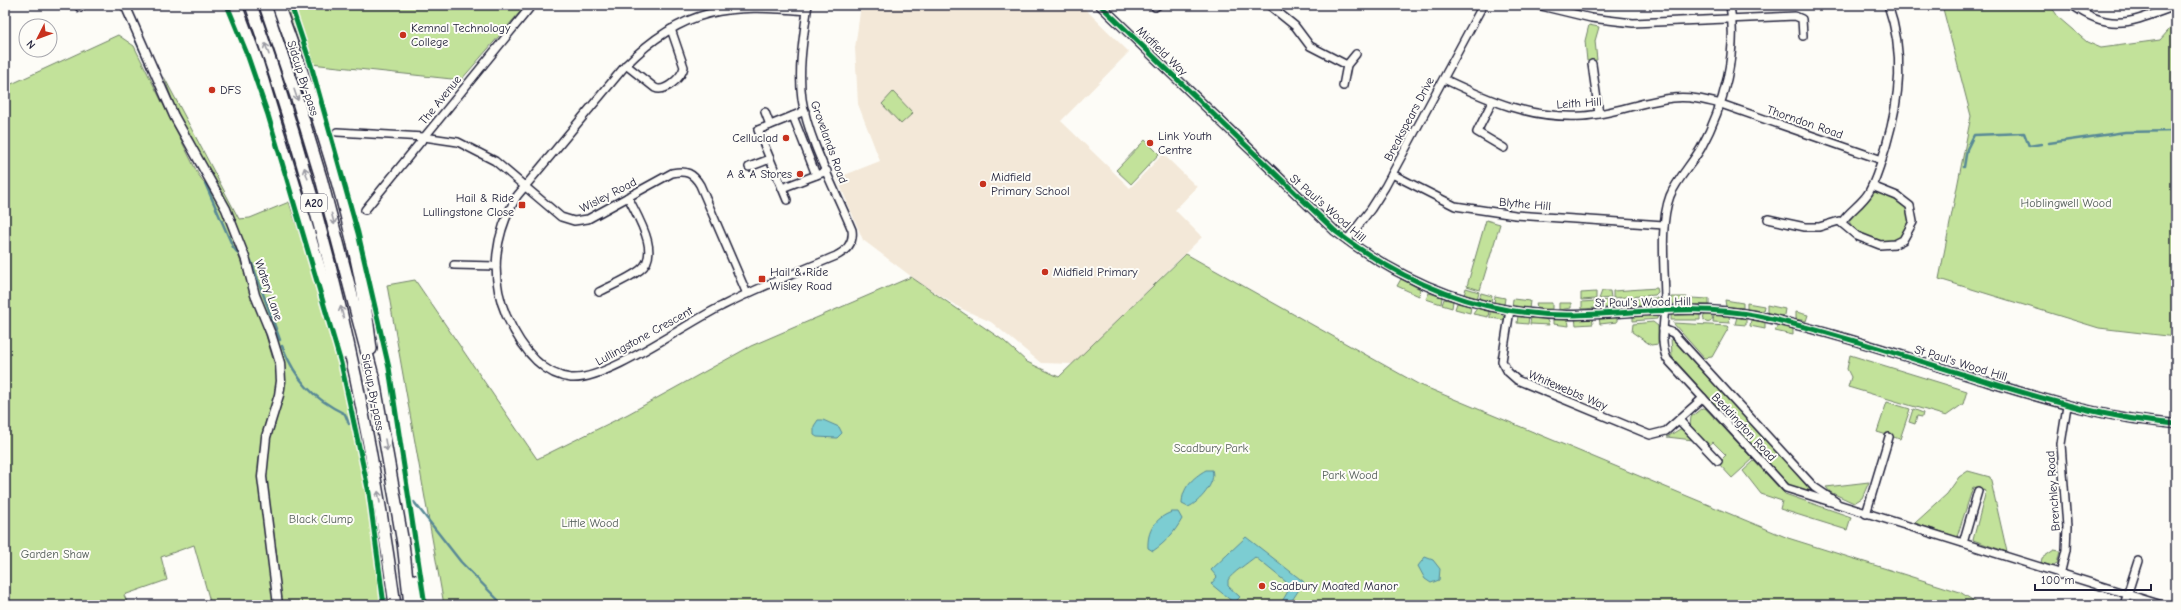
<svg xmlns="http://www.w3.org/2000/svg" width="2181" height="610" viewBox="0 0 2181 610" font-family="'Comic Neue',sans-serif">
  <rect width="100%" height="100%" fill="#fdfcf7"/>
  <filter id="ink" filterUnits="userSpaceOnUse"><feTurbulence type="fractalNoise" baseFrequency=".025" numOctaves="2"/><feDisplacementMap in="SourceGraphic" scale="8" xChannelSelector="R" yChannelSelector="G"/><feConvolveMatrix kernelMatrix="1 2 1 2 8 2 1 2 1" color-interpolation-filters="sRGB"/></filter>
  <g filter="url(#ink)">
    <polygon fill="#f3e8d8" points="861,5 1081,5 1129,52 1061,121 1130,188 1163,154 1197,187 1175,210 1202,237 1073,364 1041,363 991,322 960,308 920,283 863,240 837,178 880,161 858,104 855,48"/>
    <g fill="#c2e29a" stroke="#72826a">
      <polygon points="286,5 289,5 305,55 302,51"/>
      <polygon points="292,5 526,5 461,80 311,64"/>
      <polygon points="1942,5 2050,5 2059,18 2087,42 2101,48 2160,40 2176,22 2176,337 2099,328 1939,279 1971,116"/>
      <polygon points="1589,25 1599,27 1595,41 1597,60 1587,61 1585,41"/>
      <polygon points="118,35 134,46 198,174 221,206 263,325 279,380 277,395 263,437 259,477 274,605 211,605 194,545 161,557 167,580 124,595 127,602 119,605 5,605 5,87"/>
      <path d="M 164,77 L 239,219 L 250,218 L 289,202 C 307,256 325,309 340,364 C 361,442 375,524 382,605 L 279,605 L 277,557 L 266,477 L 269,439 L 283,395 L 273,333 L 229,207 L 177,113 Z"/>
      <polygon points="893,92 913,113 901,124 882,104"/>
      <polygon points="1145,140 1159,154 1131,184 1116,170"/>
      <path d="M 1879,191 L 1907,207 L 1910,223 L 1898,240 C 1879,242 1858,241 1849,221 L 1875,192 Z"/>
      <polygon points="1486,220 1500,224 1480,290 1467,286"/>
      <polygon points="1186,254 1418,384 1788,538 1960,592 1980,605 444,605 387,285 415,280 537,459 628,414 751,346 911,277 1004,341 1027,362 1059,377"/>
      <polygon points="1401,279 1420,289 1419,296 1397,286"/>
      <polygon points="1466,288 1479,292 1477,299 1464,295"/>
      <polygon points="1657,288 1658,292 1655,295 1613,298 1613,291"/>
      <polygon points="1602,291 1610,291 1611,298 1599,299"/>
      <polygon points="1596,292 1596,299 1581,300 1581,293"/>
      <polygon points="1429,293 1442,297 1441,304 1426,299"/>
      <polygon points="1481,293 1492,296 1491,302 1479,299"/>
      <polygon points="1495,296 1505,298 1504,305 1494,303"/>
      <polygon points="1671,297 1687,297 1687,304 1673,304"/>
      <polygon points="1657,298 1658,305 1614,307 1614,300"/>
      <polygon points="1691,298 1709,299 1709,305 1692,305"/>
      <polygon points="1444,299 1453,301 1452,308 1442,305"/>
      <polygon points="1513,299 1530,301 1529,309 1512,307"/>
      <polygon points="1611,300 1611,308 1600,308 1599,301"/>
      <polygon points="1725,300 1743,303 1743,308 1726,307"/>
      <polygon points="1596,301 1597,308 1582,309 1582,302"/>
      <polygon points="1457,303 1471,306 1470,313 1455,309"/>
      <polygon points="1536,303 1552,303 1552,309 1537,309"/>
      <polygon points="1559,303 1571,303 1571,308 1559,310"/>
      <polygon points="1747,303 1764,306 1763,311 1747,310"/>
      <polygon points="1767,305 1785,309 1784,315 1782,316 1768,314 1767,311"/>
      <polygon points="1477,308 1489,311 1488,317 1473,314"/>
      <polygon points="1490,311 1502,313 1505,320 1490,318"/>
      <polygon points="1796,312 1808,315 1806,321 1796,319"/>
      <polygon points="1671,313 1700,315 1700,320 1671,320"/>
      <circle cx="1708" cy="318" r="4.5"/>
      <polygon points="1633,314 1658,314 1657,319 1633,321"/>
      <polygon points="1617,315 1617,322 1600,324 1599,317"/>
      <polygon points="1714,315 1729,316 1730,323 1713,322"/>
      <polygon points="1518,316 1529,317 1528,324 1517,323"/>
      <polygon points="1531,317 1546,318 1549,325 1530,324"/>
      <polygon points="1592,317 1593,324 1576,325 1575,318"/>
      <polygon points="1737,317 1746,319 1746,325 1735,324"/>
      <polygon points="1553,318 1568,318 1569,326 1553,324"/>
      <polygon points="1751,320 1765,322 1765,329 1750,326"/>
      <polygon points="1653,322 1658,326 1658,344 1651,345 1632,332 1633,324"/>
      <polygon points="1673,323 1728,326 1729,327 1712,357 1704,358"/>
      <polygon points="1778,324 1793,328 1793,335 1775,331"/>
      <polygon points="1671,337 1822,497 1788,485 1672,357"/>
      <polygon points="1850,355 1967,391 1963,404 1946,416 1848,387 1851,377 1847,369"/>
      <polygon points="1887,402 1910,409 1900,439 1877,432"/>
      <polygon points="1702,408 1705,408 1753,459 1732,478 1718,463 1726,455 1713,442 1708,446 1690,426 1691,417"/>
      <polygon points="1913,409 1923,413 1922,417 1917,416 1915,424 1909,422"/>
      <polygon points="1680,429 1684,429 1693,440 1667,437"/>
      <polygon points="1754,461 1785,494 1851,517 1847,530 1780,509 1782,501 1761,494 1743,471"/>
      <polygon points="1968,471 1990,477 2007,552 1973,540 1986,491 1973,487 1957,537 1915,523 1947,494 1959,477"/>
      <polygon points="1869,482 1862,498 1854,503 1830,492 1826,487"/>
      <polygon points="2054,550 2060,551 2057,564 2053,566 2041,563 2042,558"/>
    </g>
    <g fill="#7ccdd2" stroke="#588996">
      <polygon points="818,420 823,420 839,427 842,433 837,438 817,437 814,435 814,426"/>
      <path d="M 1206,470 L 1212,470 C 1217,482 1199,503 1188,507 L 1182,504 C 1182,488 1192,478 1206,470 Z"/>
      <path d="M 1172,512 L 1178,512 L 1182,519 C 1174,533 1166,542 1153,551 L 1148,548 C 1147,531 1155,518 1172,512 Z"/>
      <path d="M 1246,537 L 1304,582 L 1289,605 L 1280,605 L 1291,586 L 1255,557 C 1249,562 1231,574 1228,580 L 1228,586 L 1240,597 L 1234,603 L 1211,584 L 1217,577 L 1211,570 Z"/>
      <polygon points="1425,557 1433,560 1440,569 1439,580 1431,583 1425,579 1418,566"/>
    </g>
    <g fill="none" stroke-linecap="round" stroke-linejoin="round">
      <g stroke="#588996" stroke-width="2.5">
        <polyline points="136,41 149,69"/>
        <polyline points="2049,143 2125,132 2176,131"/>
        <polyline points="198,167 202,175"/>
        <polyline points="1964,167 1967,149 1974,135 2024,133 2029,146 2041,144"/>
        <polyline points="205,183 233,247 241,257"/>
        <polyline points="251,261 280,340"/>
        <path d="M 282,346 C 296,380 312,398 345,414 L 349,424"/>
        <polyline points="414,502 461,562 503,605"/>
      </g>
      <g stroke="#22223b" stroke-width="10">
        <g id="minor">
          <polyline points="78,5 80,8"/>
          <polyline points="1269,5 1295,26 1310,46 1347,65"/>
          <polyline points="1537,5 1591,18 1633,23 1795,16 1802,19 1803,36"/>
          <path d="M 1730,5 C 1738,53 1724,106 1701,148 C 1692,164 1677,179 1670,196 C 1659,225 1665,271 1665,302 C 1665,321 1659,341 1667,359 L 1786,488 L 2162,605"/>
          <path d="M 2072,5 C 2112,34 2133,21 2176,6"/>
          <polyline points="1155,7 1158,5"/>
          <path d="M 807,11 C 729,4 683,7 626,65 L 517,196 C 495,233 489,275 506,315 C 518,341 539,375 571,378 C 607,381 686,323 722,306 C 759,287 798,272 836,256 C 846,251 854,243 852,230 C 836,191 808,140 802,99 C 798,69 803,40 807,11 L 808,5"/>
          <polyline points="1592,64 1599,114"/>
          <path d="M 626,65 L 655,88 C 665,93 682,77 684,67 L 671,29"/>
          <path d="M 1444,79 C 1490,101 1530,119 1583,116 C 1614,114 1642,101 1673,98 C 1689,96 1705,100 1721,104 L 1882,160"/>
          <polyline points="1343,86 1347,65 1356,54"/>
          <polyline points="1492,102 1477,132 1504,148"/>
          <polyline points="765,112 770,125"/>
          <polyline points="793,116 816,175"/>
          <path d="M 337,132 L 424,137 L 458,142 L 495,161 L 561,217 L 574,221 L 588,219 L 672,173 C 686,170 693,173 700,185 L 747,294"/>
          <polyline points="749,167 770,159"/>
          <polyline points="1392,174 1455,206 1515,215 1664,225"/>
          <polyline points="782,188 758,130 805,111"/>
          <polyline points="787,200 782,188 827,171"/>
          <polyline points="365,210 532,5"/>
          <polyline points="1768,219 1805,227 1819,227 1839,221 1857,236 1880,245 1895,244 1903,240 1913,222 1910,206 1897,196 1872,186"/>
          <path d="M 1842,222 C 1849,211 1862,204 1869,192 C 1877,178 1881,162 1886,146 C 1900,98 1905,53 1888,5"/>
          <polyline points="1347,240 1371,209 1385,187 1483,5"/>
          <polyline points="454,265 496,266"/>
          <path d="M 599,292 C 613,285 628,279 640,270 C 662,254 637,216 628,197"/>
          <polyline points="1510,310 1502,361 1508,372 1517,380 1650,435 1666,431 1703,398"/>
          <polyline points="1663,329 1673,333 1814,487 1836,502"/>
          <polyline points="1679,420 1718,461"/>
          <polyline points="1866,514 1889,437"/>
          <polyline points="1963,543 1978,491"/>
          <polyline points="2060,575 2066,550 2067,527 2061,444 2067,406"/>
          <polyline points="2124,605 2138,561"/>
        </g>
      </g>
      <g stroke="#22223b" stroke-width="11">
        <g id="tertiary">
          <polyline points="125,5 174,116 226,209 246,260 255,295 271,334 280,363 281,381 279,395 266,437 262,477 278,605"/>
          <path d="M 1100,5 L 1335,231 C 1404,284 1483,316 1571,315 C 1632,314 1698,303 1759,316 C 1837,333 1912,359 1988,382 C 2050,401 2111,419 2176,424"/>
        </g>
      </g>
      <g stroke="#22223b" stroke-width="14">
        <g id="trunk">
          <polyline points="236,5 257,61 345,353"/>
          <path d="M 251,5 C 321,200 367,400 395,605"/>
          <polyline points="265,5 298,102 321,178 374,380 403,543 410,605"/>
          <path d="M 278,5 C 319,117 358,230 371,349"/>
          <polyline points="413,580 418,605"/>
        </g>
      </g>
      <use href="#minor" stroke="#fdfcf7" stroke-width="7"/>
      <use href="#tertiary" stroke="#fdfcf7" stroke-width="8"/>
      <use href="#trunk" stroke="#fdfcf7" stroke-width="11"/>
      <g stroke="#fdfcf7" stroke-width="8">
        <g id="cycleway">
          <polyline points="227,5 247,54 268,115 341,363 369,493 384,605"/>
          <polyline points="291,5 311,65 358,233 389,368 425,605"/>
          <path d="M 1100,5 L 1335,231 C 1404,284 1483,316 1571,315 C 1632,314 1698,303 1759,316 C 1837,333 1912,359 1988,382 C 2050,401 2111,419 2176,424"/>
        </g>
      </g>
      <use href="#cycleway" stroke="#00873e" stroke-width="5"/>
    </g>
    <defs><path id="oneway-shaft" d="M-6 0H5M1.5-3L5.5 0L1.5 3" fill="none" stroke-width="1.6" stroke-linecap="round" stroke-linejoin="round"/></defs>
    <g stroke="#9a9aa2">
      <use href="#oneway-shaft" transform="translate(267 49) rotate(-109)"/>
      <use href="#oneway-shaft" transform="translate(296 95) rotate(71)"/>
      <use href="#oneway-shaft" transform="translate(306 173) rotate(-107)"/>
      <use href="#oneway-shaft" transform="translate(333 219) rotate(75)"/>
      <use href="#oneway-shaft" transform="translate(342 312) rotate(-104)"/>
      <use href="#oneway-shaft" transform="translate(386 445) rotate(80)"/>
      <use href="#oneway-shaft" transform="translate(379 497) rotate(-99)"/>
    </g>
  </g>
  <g fill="#c8321e" stroke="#fdfcf7" stroke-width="1.5">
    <circle cx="403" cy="35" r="4"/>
    <circle cx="212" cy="90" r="4"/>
    <circle cx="786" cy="138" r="4"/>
    <circle cx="1150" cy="143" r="4"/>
    <circle cx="800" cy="174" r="4"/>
    <circle cx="983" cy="184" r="4"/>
    <rect x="518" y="201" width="8" height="8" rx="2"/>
    <circle cx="1045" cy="272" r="4"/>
    <rect x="758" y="275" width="8" height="8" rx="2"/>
    <circle cx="1262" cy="586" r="4"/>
  </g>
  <g text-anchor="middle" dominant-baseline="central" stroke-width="4" stroke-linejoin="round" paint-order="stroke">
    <rect fill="#fdfcf7" stroke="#646373" stroke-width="1" x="301" y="194" width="26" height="18" rx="3"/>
    <g font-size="11" font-weight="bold" fill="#22223b">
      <text x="314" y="203">A20</text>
    </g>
    <g font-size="12" fill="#22223b" stroke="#fdfcf7" text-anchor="start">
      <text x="411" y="28">Kemnal Technology<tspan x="411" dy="14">College</tspan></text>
      <text x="220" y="90">DFS</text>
      <text x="1158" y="136">Link Youth<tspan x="1158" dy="14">Centre</tspan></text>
      <text x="778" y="138" text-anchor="end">Celluclad</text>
      <text x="792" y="174" text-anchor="end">A &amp; A Stores</text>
      <text x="991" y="177">Midfield<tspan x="991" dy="14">Primary School</tspan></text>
      <text x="514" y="198" text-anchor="end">Hail &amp; Ride<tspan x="514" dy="14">Lullingstone Close</tspan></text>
      <text x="770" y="272">Hail &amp; Ride<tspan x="770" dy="14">Wisley Road</tspan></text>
      <text x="1053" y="272">Midfield Primary</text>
      <text x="1270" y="586">Scadbury Moated Manor</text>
    </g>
    <g font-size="12" fill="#22223b" stroke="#fdfcf7">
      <text transform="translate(1162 51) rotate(44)">Midfield Way</text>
      <text transform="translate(303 78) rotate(72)">Sidcup By-pass</text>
      <text transform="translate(440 100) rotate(-51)">The Avenue</text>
      <text transform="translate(1579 103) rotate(-4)">Leith Hill</text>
      <text transform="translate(1409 119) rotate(-62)">Breakspears Drive</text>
      <text transform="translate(1805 122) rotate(19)">Thorndon Road</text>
      <text transform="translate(829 142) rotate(70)">Grovelands Road</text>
      <text transform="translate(608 195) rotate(-27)">Wisley Road</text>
      <text transform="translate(1525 204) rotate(5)">Blythe Hill</text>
      <text transform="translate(1328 208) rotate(41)">St Paul's Wood Hill</text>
      <text transform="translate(269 290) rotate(71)">Watery Lane</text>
      <text transform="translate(1643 302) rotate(-1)">St Paul's Wood Hill</text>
      <text transform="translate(644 336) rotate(-29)">Lullingstone Crescent</text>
      <text transform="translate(1961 363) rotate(17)">St Paul's Wood Hill</text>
      <text transform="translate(1568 390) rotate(23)">Whitewebbs Way</text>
      <text transform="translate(373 392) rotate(79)">Sidcup By-pass</text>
      <text transform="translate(1744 427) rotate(47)">Beddington Road</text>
      <text transform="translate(2053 491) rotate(-94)">Brenchley Road</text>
    </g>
    <g font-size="12" fill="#525c58" stroke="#fdfcf7">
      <text x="2066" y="203">Hoblingwell Wood</text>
      <text x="1211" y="448">Scadbury Park</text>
      <text x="1350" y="475">Park Wood</text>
      <text x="321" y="519">Black Clump</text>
      <text x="590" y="523">Little Wood</text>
      <text x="55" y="554">Garden Shaw</text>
    </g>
  </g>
  <rect width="2181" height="610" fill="none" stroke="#fdfcf7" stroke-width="20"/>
  <rect x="10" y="10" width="2161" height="590" fill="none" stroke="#22223b" stroke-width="1.5" filter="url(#ink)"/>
  <g transform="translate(38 38) rotate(228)"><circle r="19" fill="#fdfcf7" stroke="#a5a5ac"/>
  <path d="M0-3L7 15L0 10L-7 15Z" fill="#c8321e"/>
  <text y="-6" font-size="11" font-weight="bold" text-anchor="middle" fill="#22223b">N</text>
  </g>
  <path d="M2035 584v6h116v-6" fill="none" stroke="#22223b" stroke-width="2"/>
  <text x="2041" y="584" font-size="12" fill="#22223b" stroke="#fdfcf7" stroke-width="3" paint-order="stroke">100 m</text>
</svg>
